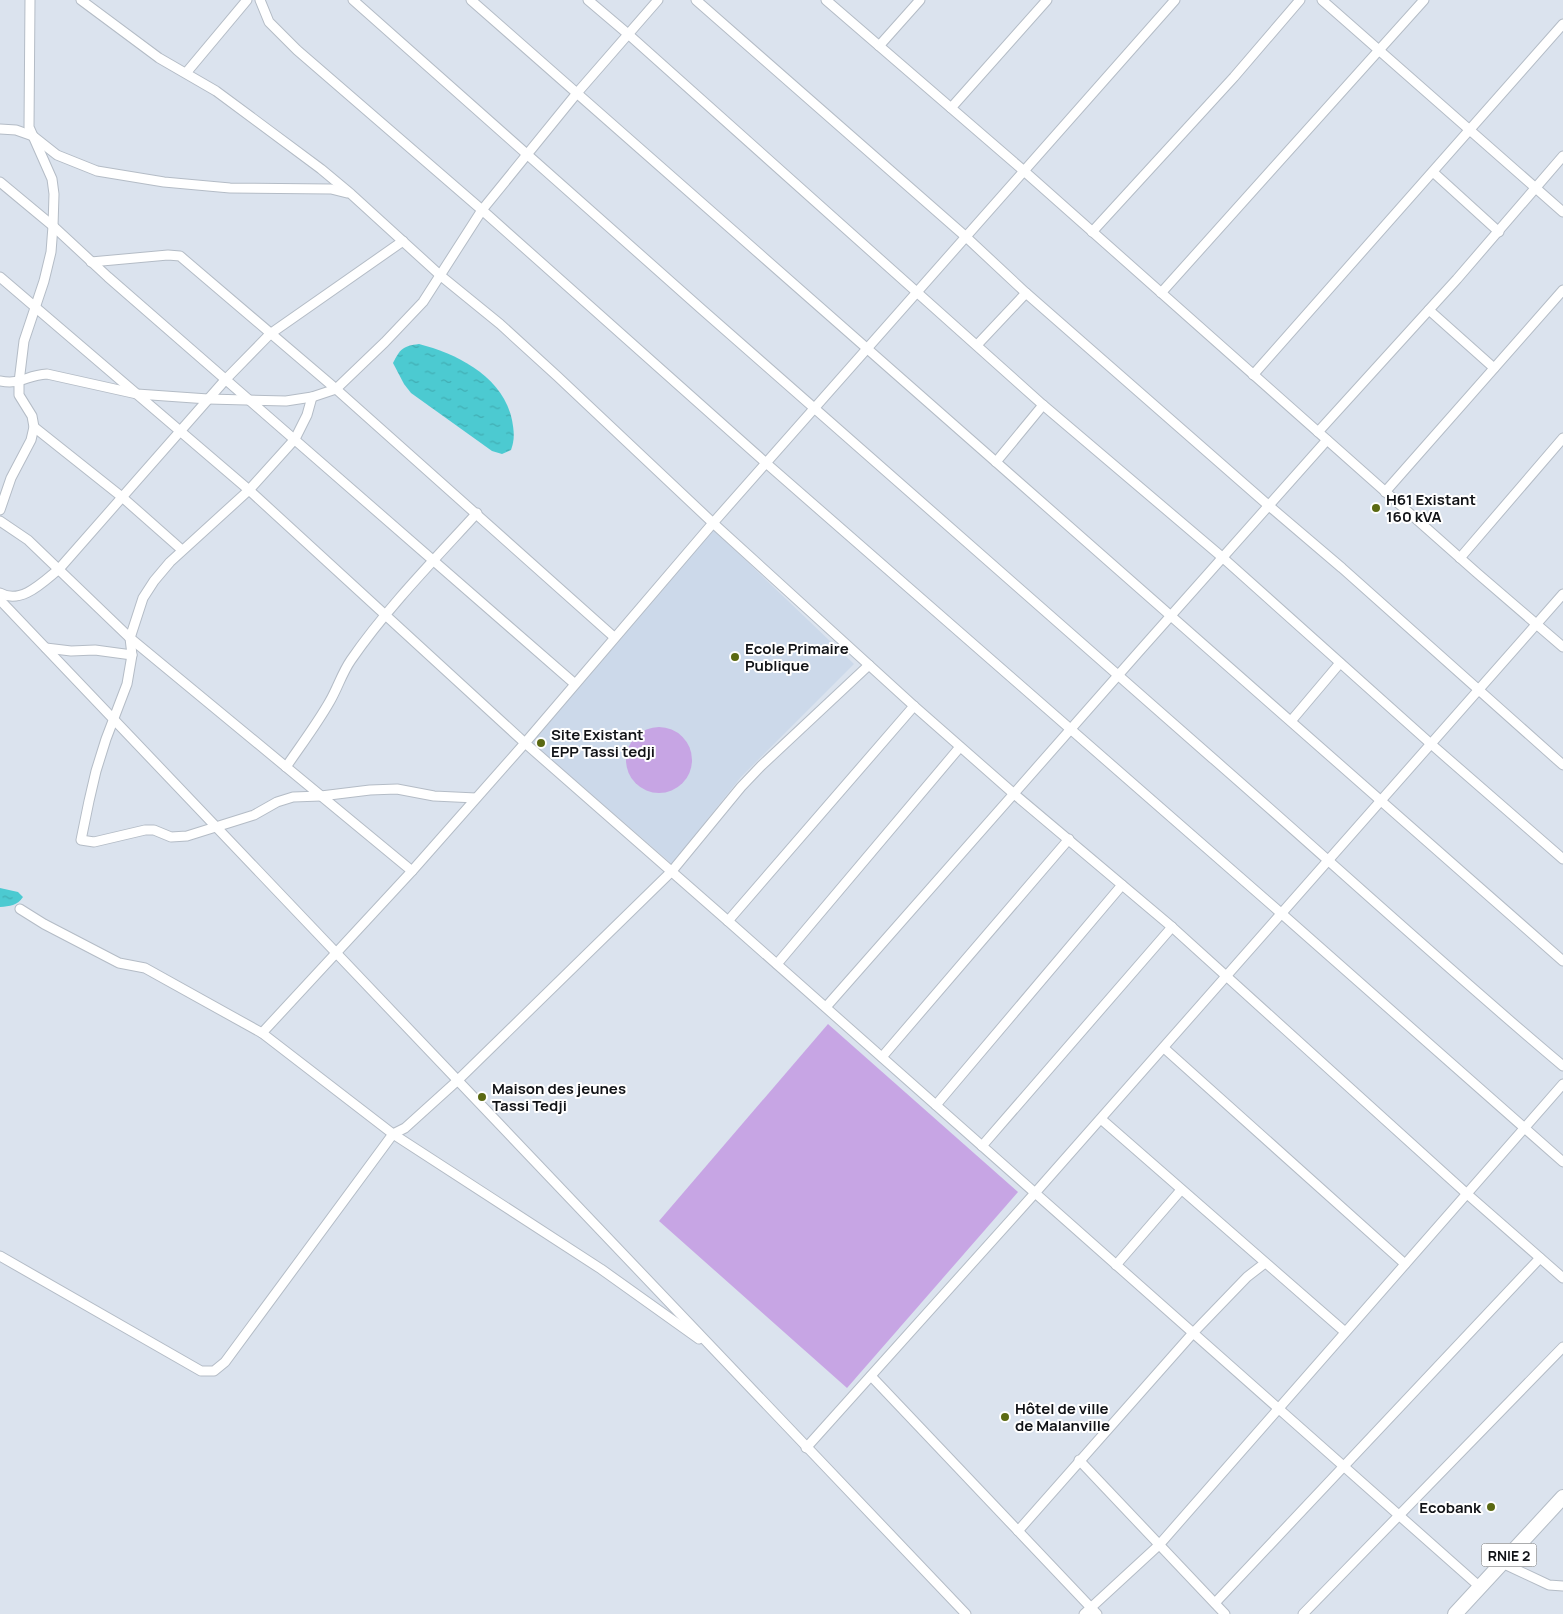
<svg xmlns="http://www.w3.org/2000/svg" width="1563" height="1614" viewBox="0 0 1563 1614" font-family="Manrope,sans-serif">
  <defs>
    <pattern id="water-ripples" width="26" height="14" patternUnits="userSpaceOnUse" patternTransform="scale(1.25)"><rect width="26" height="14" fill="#4ccad1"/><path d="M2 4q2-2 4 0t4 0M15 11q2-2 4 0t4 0" fill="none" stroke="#41adb3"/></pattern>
  </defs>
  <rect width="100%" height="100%" fill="#dbe3ee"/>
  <polygon fill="#ccd9ea" points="713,529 854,664 741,777 672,864 532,743"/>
  <g fill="#c7a5e4">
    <circle cx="659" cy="760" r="33"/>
    <polygon points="828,1024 1018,1192 847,1388 659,1221"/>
  </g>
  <g fill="url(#water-ripples)">
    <path d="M 419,344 C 458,354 503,377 512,420 C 514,431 515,439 511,450 L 502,454 L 492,451 L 411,393 L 404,384 L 393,363 C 400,349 403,346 419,344 Z"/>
    <path d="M 0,888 L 18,892 L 23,897 C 17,906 10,906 0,907 Z"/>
  </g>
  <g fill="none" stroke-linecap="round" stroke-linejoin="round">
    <g stroke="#b4bcc6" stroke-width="11">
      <g id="street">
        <polyline points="81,0 159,58 216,91 321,169 351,194 441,276 500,324 557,376 713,523 914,706 1013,793 1172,927 1466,1193 1563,1278"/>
        <polyline points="260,0 269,22 297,50 482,210 766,463 1282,914 1563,1162"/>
        <path d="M 353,0 C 637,254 924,504 1210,756 C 1328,859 1443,965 1563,1066"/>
        <polyline points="471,0 1563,961"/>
        <polyline points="588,0 628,34 1043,405 1222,557 1431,744 1563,859"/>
        <polyline points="696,0 965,236 1026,293 1268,505 1342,568 1563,765"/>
        <polyline points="826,0 1024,171 1477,573 1563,647"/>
        <polyline points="1322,0 1563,212"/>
        <polyline points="879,46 920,0"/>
        <polyline points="186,73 247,0"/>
        <polyline points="951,108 1047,0"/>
        <polyline points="0,129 16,130 33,136 57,155 97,171 164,182 230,188 331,189 347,193"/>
        <polyline points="1433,172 1499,232"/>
        <polyline points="0,182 53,226 108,277 575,684"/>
        <polyline points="1092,232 1234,77 1300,0"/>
        <polyline points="91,262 168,255 180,256 336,389 614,637"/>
        <polyline points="0,277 249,490 525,743 728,921 1480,1587"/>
        <polyline points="1161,293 1424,0"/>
        <polyline points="1429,310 1494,368"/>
        <polyline points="977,345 1026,293"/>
        <polyline points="1253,375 1563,24"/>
        <path d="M 0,381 C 22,385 26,375 47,374 L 137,394 L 208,399 L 286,401 L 312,397 L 336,389 L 385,342 L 423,302 L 482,210 L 577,93 L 658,0"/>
        <polyline points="312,397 307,415 295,439 249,490 170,562 154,581 143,598 130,638 132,655 127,684 106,739 96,771 89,801 81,840 94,842 145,830 154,830 171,837 187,836 254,815 277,802 293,797 321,796 370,790 397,789 434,796 476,798"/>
        <polyline points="34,427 122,497 182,550"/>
        <polyline points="1318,432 1457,279 1563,156"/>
        <polyline points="996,462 1043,405"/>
        <polyline points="1385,492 1563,290"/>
        <polyline points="0,510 11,478 31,440 34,427 32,416 19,395 19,382 24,341 44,281 51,252 53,226 54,194 52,179 29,127 30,0"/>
        <polyline points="0,521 28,540 130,638 412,871"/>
        <polyline points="1460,558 1563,438"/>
        <path d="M 0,593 C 21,605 43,582 59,569 L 226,379 L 270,334 L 403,241"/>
        <polyline points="0,600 966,1614"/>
        <polyline points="46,648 71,651 95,650 132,655"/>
        <polyline points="1291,721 1340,663"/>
        <path d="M 286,767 C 301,745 317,724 330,701 C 338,687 342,673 351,660 C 386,609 435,559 477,513"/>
        <polyline points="20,909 44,924 119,963 145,968 262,1033 393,1134 601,1269 699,1339"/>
        <polyline points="728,921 914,706"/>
        <polyline points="777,964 960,747"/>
        <path d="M 826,1007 C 992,818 1159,628 1327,440"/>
        <polyline points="262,1033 412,871 525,743 713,523 1175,0"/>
        <polyline points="1164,1048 1405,1264"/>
        <polyline points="882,1057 1069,839"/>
        <polyline points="936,1105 1122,885"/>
        <polyline points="1101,1119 1345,1332"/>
        <polyline points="982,1146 1172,927"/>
        <polyline points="0,1256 201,1371 214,1371 225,1362 393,1134 405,1128 457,1081 672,871 741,787 761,766 869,665"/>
        <polyline points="1116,1265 1181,1190"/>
        <polyline points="871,1376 1097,1614"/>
        <polyline points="806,1448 1035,1193 1563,594"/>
        <polyline points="1079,1460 1225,1614"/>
        <polyline points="1018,1531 1193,1333 1247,1277 1265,1263"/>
        <polyline points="1502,1563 1549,1585 1563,1586"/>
        <polyline points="1215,1603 1540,1258"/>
        <polyline points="1084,1614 1159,1545 1563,1084"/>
        <polyline points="1303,1614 1563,1347"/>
      </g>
    </g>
    <g stroke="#b4bcc6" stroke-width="16">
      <polyline id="primary" points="1455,1614 1563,1497"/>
    </g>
    <use href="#street" stroke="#fff" stroke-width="9"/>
    <use href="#primary" stroke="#fff" stroke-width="14"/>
  </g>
  <g fill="#5a6912" stroke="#fff" stroke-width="2">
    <circle cx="1376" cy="508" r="5"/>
    <circle cx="735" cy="657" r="5"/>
    <circle cx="541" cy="743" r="5"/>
    <circle cx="482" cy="1097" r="5"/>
    <circle cx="1005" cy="1417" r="5"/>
    <circle cx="1491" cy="1507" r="5"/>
  </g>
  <g text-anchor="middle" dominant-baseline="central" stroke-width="4" stroke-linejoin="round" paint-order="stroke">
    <rect fill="#fff" stroke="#585a5d" stroke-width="1" x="1481.5" y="1543.5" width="55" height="23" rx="4"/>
    <g font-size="14" font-weight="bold" fill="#111317">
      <text x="1509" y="1555">RNIE 2</text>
    </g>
    <g font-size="15" font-weight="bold" fill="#111317" stroke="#fff" text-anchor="start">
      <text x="1386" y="499">H61 Existant<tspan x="1386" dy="17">160 kVA</tspan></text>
      <text x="745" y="648">Ecole Primaire<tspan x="745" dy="17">Publique</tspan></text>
      <text x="551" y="734">Site Existant<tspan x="551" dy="17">EPP Tassi tedji</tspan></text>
      <text x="492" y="1088">Maison des jeunes<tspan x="492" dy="17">Tassi Tedji</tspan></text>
      <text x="1015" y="1408">Hôtel de ville<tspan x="1015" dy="17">de Malanville</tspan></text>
      <text x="1481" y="1507" text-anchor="end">Ecobank</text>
    </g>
  </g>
</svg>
